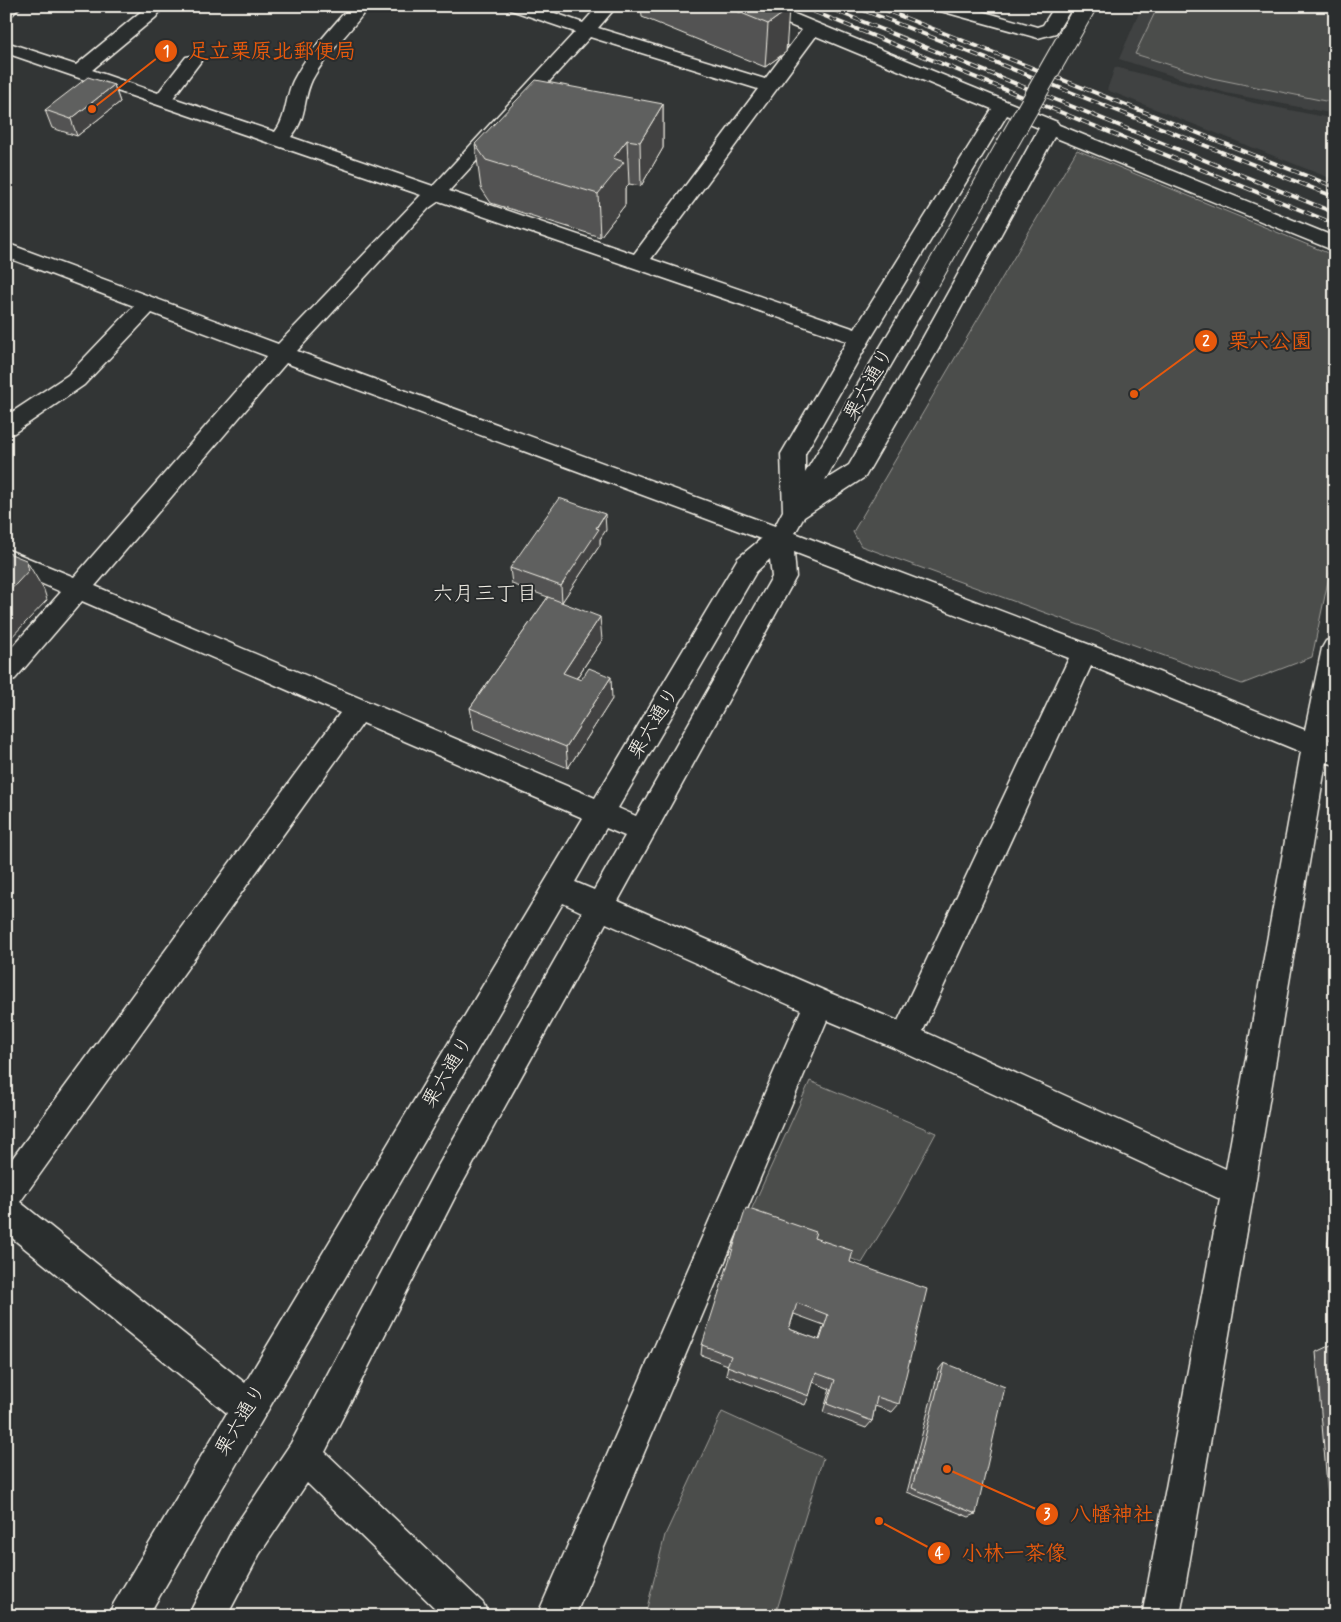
<svg xmlns="http://www.w3.org/2000/svg" width="1341" height="1622" viewBox="0 0 1341 1622" font-family="Mynerve,'Klee One',sans-serif">
  <rect width="100%" height="100%" fill="#323535"/>
  <filter id="ink" filterUnits="userSpaceOnUse"><feTurbulence type="fractalNoise" baseFrequency=".02" numOctaves="2"/><feDisplacementMap in="SourceGraphic" scale="10" xChannelSelector="R" yChannelSelector="G"/><feConvolveMatrix kernelMatrix="1 2 1 2 8 2 1 2 1" color-interpolation-filters="sRGB"/></filter>
  <g filter="url(#ink)">
    <g fill="#404242">
      <polygon points="1142,6 1335,6 1335,114 1226,93 1119,59"/>
      <polygon points="1115,67 1254,103 1335,119 1335,180 1107,90"/>
    </g>
    <g fill="#4b4d4c" stroke="#a09f9a">
      <polygon points="1158,6 1335,6 1335,103 1212,78 1135,54"/>
      <polygon points="1077,150 1335,256 1335,548 1312,657 1242,684 861,546 853,532"/>
      <polygon points="810,1081 936,1133 895,1209 862,1263 748,1217"/>
      <polygon points="722,1412 823,1458 775,1616 645,1616 665,1535"/>
    </g>
    <g fill="none" stroke-linecap="round" stroke-linejoin="round">
      <g stroke="#f4f1e8" stroke-width="3">
        <g id="minor">
          <polygon points="6,6 21,6 12,15 6,16"/>
          <path d="M 350,6 L 369,6 C 351,32 327,52 312,80 C 302,101 308,117 291,137 L 433,186 L 575,32 L 511,10 L 508,6 L 535,6 L 583,23 L 598,6 L 617,6 L 598,28 L 765,79 L 802,30 L 753,10 L 750,6 L 775,6 L 1057,122 L 1059,125 L 1335,237 L 1335,251 L 1054,137 L 938,350 L 865,477 L 804,517 L 795,533 L 1093,646 L 1305,730 L 1322,648 L 1326,641 L 1335,638 L 1335,714 L 1329,740 L 1335,742 L 1335,765 L 1326,762 L 1254,1191 L 1180,1616 L 1142,1616 L 1220,1199 L 894,1048 L 827,1020 L 575,1616 L 537,1616 L 801,1010 L 606,923 L 456,1195 L 325,1452 L 483,1603 L 489,1616 L 443,1616 L 307,1483 L 259,1555 L 227,1616 L 188,1616 L 233,1529 L 291,1443 L 434,1173 L 582,912 L 563,903 L 148,1616 L 108,1616 L 114,1603 L 227,1413 L 6,1233 L 6,1167 L 340,713 L 82,601 L 15,679 L 6,682 L 6,654 L 61,592 L 6,568 L 6,549 L 74,577 L 267,356 L 152,313 L 84,385 L 14,433 L 6,435 L 6,416 L 68,375 L 134,306 L 6,257 L 6,243 L 278,344 L 421,195 L 6,53 L 6,42 L 76,65 L 144,9 L 150,8 L 156,9 L 159,13 L 156,17 L 92,70 L 158,93 L 186,57 L 192,56 L 198,57 L 201,61 L 173,98 L 275,132 C 287,117 285,98 293,81 C 307,53 330,30 350,6 ZM 816,36 L 992,109 L 855,329 L 651,259 ZM 590,37 L 758,89 L 634,254 L 449,191 ZM 1007,115 L 1039,128 L 916,350 L 849,465 L 825,480 L 939,282 L 936,277 L 929,275 L 922,277 L 919,282 L 805,473 L 805,454 L 871,338 ZM 439,201 L 847,341 L 781,454 L 783,511 L 775,526 L 297,351 L 429,208 ZM 286,363 L 761,539 L 738,558 L 595,798 L 95,586 ZM 794,552 L 1069,658 L 898,1021 L 830,993 L 618,901 L 796,577 ZM 770,559 L 772,577 L 636,816 L 618,808 L 756,572 ZM 1091,666 L 1301,752 L 1226,1169 L 923,1031 ZM 363,723 L 583,818 L 245,1383 L 20,1202 ZM 606,828 L 625,836 L 594,890 L 575,882 Z"/>
          <polygon points="934,6 963,6 1037,27 1043,25 1055,6 1073,6 1056,33 1038,38 937,10"/>
        </g>
      </g>
      <use href="#minor" fill="#2a2d2e" fill-rule="evenodd"/>
      <g stroke="#f4f1e8" stroke-width="4">
        <g id="rail">
          <polyline points="800,6 1335,224"/>
          <polyline points="824,6 1335,213"/>
          <polyline points="853,6 1335,197"/>
          <polyline points="875,6 1335,187"/>
        </g>
      </g>
      <use href="#rail" stroke="#2a2d2e" stroke-width="2.5" stroke-dasharray="8" stroke-linecap="butt"/>
      <g stroke="#f4f1e8" stroke-width="22" stroke-linecap="butt">
        <polyline id="minor-bridge" points="929,282 1086,6"/>
      </g>
      <use href="#minor-bridge" stroke="#2a2d2e" stroke-width="20"/>
    </g>
    <g fill="#525352" stroke="#f4f1e8" fill-rule="evenodd">
      <polygon points="641,6 787,6 786,52 765,67 642,17"/>
      <polygon points="114,85 120,102 77,136 52,128 45,110"/>
      <polygon points="663,104 663,148 641,186 629,184 625,188 625,205 600,237 491,203 481,188 475,144"/>
      <polygon points="606,530 600,539 600,545 562,602 602,640 576,679 612,699 568,768 474,729 470,708 548,597 512,584 510,568"/>
      <polygon points="1335,1196 1335,1251 1327,1248"/>
      <path d="M 814,1238 L 850,1262 L 899,1404 L 892,1412 L 875,1406 L 872,1421 L 866,1428 L 823,1412 L 830,1389 L 813,1382 L 809,1396 L 805,1405 L 726,1375 L 728,1365 L 701,1355 L 702,1345 ZM 794,1314 L 824,1325 L 819,1340 L 789,1329 Z"/>
      <polygon points="1335,1343 1335,1581 1316,1352"/>
      <polygon points="944,1363 976,1514 969,1517 907,1492 939,1369"/>
    </g>
    <g fill="#424342" stroke="#f4f1e8">
      <polygon points="789,9 786,52 765,67 768,24"/>
      <polygon points="114,85 120,102 77,136 71,119"/>
      <polygon points="663,104 663,148 641,186 640,142"/>
      <polygon points="627,140 629,184 625,188 625,205 600,237 598,194 613,158"/>
      <polygon points="605,514 606,530 600,539 600,545 562,602 561,586"/>
      <polygon points="26,560 44,590 47,600 6,643 6,595"/>
      <polygon points="600,617 602,640 565,695 563,673"/>
      <polygon points="611,677 612,699 568,768 566,747"/>
    </g>
    <g fill="#5f605f" stroke="#f4f1e8" fill-rule="evenodd">
      <polygon points="724,6 787,6 789,9 768,24"/>
      <polygon points="88,77 114,85 71,119 45,110"/>
      <polygon points="536,80 663,104 640,142 627,140 613,158 624,162 598,194 486,160 475,144"/>
      <polygon points="559,498 605,514 596,528 599,529 561,586 510,568"/>
      <polygon points="6,552 26,560 29,570 6,595"/>
      <polygon points="548,597 600,617 563,673 581,680 589,668 611,677 566,747 470,708"/>
      <path d="M 746,1208 L 816,1232 L 814,1238 L 853,1251 L 850,1262 L 927,1289 L 899,1404 L 877,1397 L 872,1421 L 827,1404 L 835,1380 L 816,1373 L 809,1396 L 727,1366 L 731,1356 L 702,1345 ZM 797,1303 L 828,1315 L 820,1340 L 789,1329 Z"/>
      <polygon points="944,1363 1005,1387 976,1514 912,1488"/>
    </g>
  </g>
  <g text-anchor="middle" dominant-baseline="central" stroke-width="4" stroke-linejoin="round" paint-order="stroke">
    <g font-size="20" fill="#f4f1e8" stroke="#2a2d2e">
      <text transform="translate(869 384) rotate(-60)">栗六通り</text>
      <text transform="translate(654 723) rotate(-59)">栗六通り</text>
      <text transform="translate(448 1072) rotate(-59)">栗六通り</text>
      <text transform="translate(241 1420) rotate(-59)">栗六通り</text>
    </g>
    <g font-size="21" fill="#f4f1e8" stroke="#2a2d2e">
      <text x="485" y="594">六月三丁目</text>
    </g>
  </g>
  <path fill="none" stroke="#e8590c" stroke-width="2" d="M92 109L166 51M1134 394L1206 341M947 1469L1047 1514M879 1521L939 1553"/>
  <g fill="#e8590c" stroke="#2a2d2e" stroke-width="2">
    <circle cx="92" cy="109" r="5"/>
    <circle cx="1134" cy="394" r="5"/>
    <circle cx="947" cy="1469" r="5"/>
    <circle cx="879" cy="1521" r="5"/>
    <circle cx="166" cy="51" r="12"/>
    <circle cx="1206" cy="341" r="12"/>
    <circle cx="1047" cy="1514" r="12"/>
    <circle cx="939" cy="1553" r="12"/>
  </g>
  <g font-size="15" text-anchor="middle" font-weight="bold" fill="#fff">
    <text x="166" y="56">1</text>
    <text x="1206" y="346">2</text>
    <text x="1047" y="1519">3</text>
    <text x="939" y="1558">4</text>
  </g>
  <g font-size="21" text-anchor="middle" font-weight="bold" fill="#e8590c" stroke="#2a2d2e" stroke-width="4" stroke-linejoin="round" paint-order="stroke">
    <text x="272" y="58">足立栗原北郵便局</text>
    <text x="1270" y="348">栗六公園</text>
    <text x="1112" y="1521">八幡神社</text>
    <text x="1014" y="1560">小林一茶像</text>
  </g>
  <rect width="1341" height="1622" fill="none" stroke="#2a2d2e" stroke-width="25"/>
  <rect x="12" y="12" width="1316" height="1597" fill="none" stroke="#f4f1e8" stroke-width="2" filter="url(#ink)"/>
</svg>
